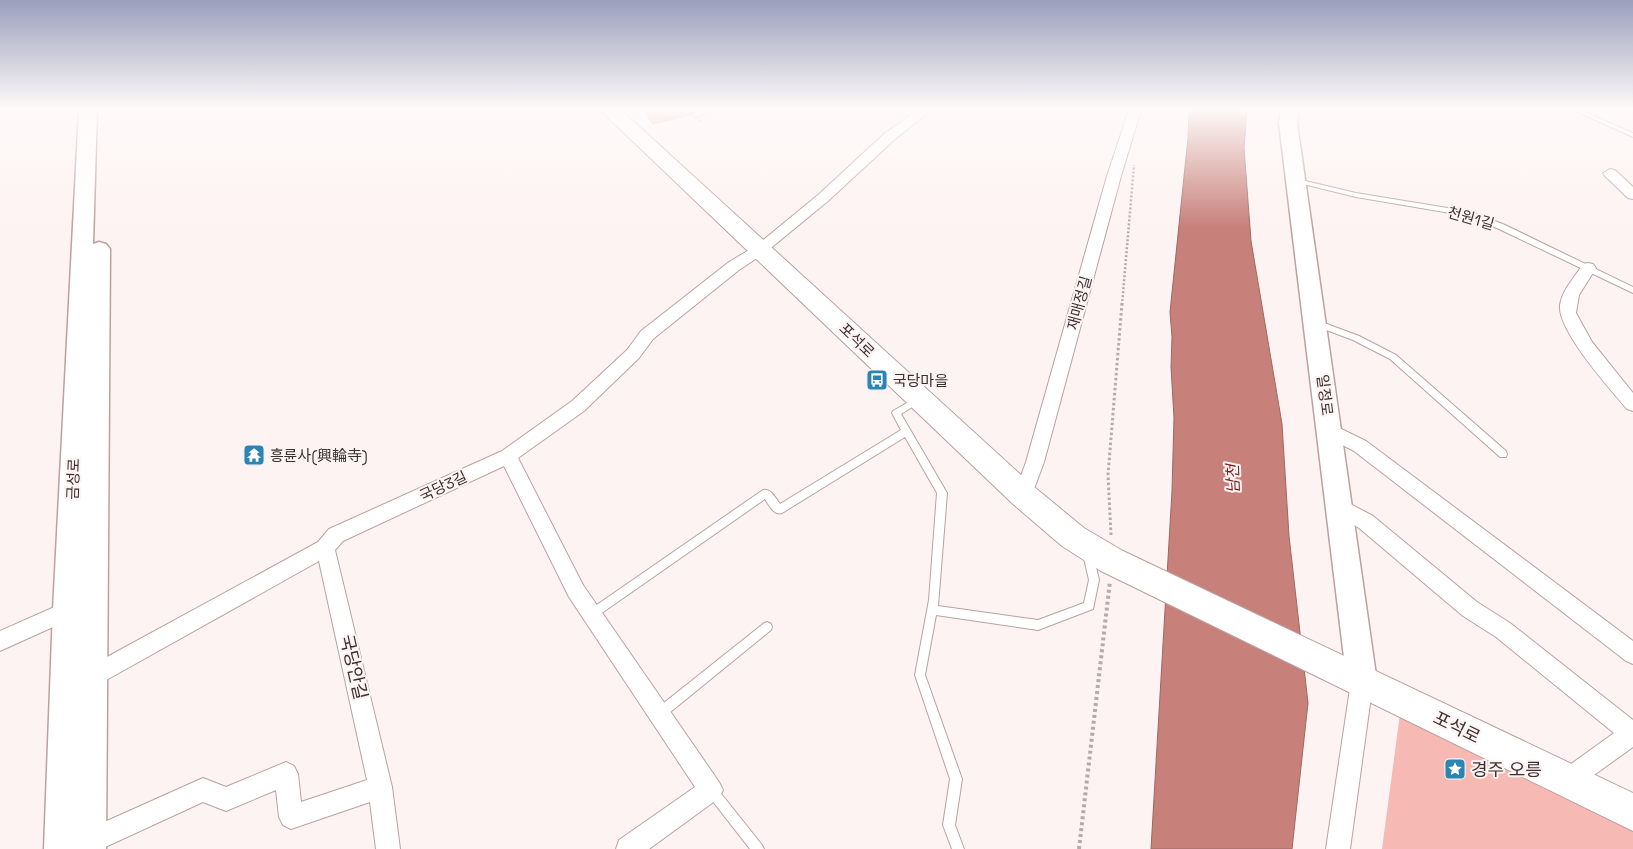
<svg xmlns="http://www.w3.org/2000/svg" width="1633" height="849" viewBox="0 0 1633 849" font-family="'Space Grotesk','Noto Sans KR',sans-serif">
  <rect width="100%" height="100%" fill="#fdf3f2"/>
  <polygon fill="#f6b9b3" points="1400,714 1633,825 1633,849 1382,849"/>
  <polygon fill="#c8807a" stroke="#9d6864" points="1189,110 1247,110 1244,148 1251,241 1282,424 1289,536 1308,703 1292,849 1151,849 1172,491 1174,418 1171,367 1172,337 1170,312 1188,138"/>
  <polygon fill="#eca29b" stroke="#a7908e" points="644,110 693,110 693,114 653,124"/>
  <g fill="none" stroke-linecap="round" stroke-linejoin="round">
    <g stroke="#b9a2a0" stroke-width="2">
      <g id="lane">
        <polygon points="1573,110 1580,110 1633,133 1633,137"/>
        <polygon points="1297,179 1356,193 1472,212 1505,225 1633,287 1633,293 1499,229 1468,216 1356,197 1295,182 1294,181"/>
        <polygon points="1316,320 1359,336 1396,355 1506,451 1507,454 1506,457 1500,457 1390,359 1353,340 1313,325 1312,323 1313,321"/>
        <path d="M 919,396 L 923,399 L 922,401 L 901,414 L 947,493 L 938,606 L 1038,620 L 1084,603 L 1089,580 L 1083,554 L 1085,551 L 1088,550 L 1091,551 L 1093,554 L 1099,580 L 1093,609 L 1038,630 L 936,615 L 925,675 L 962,779 L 955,825 L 964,849 L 952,849 L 943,825 L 950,779 L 915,675 L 929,600 L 937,493 L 905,437 L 782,513 C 774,516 769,505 765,499 L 596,617 L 592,619 L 588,617 L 587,614 L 588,611 L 763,490 C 771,488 776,499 780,504 L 901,430 L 892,413 L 893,411 Z"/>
        <polygon points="767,622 771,624 772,627 771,630 663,718 659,719 655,718 653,714 655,710 763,624"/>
        <polygon points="711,784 715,786 762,845 764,849 750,849 707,794 705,790 707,786"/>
      </g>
    </g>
    <g stroke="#b9a2a0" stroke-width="2">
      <g id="street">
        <polygon points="918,110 931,110 894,140 828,201 766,252 739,270 653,339 639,358 584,411 518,458 583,585 719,782 723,790 719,798 649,849 616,849 619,840 695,787 569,597 504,466 343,541 335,550 392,787 400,849 376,849 370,802 291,829 283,825 279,817 276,790 226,811 203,802 101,849 80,849 77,842 80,833 203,778 226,787 286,762 294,766 298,774 301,802 367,780 319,561 101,683 93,686 85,683 82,676 85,669 318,542 329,529 502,451 572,401 627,350 641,331 729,262 756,246 818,195 884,134"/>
        <polygon points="1129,110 1141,110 1121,176 1044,462 1030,500 1023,503 1016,500 1014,495 1026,462 1107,176"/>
        <polygon points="1610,169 1615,170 1633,187 1633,199 1628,198 1605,176 1603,173"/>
        <path d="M 1588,263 L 1593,264 L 1596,268 L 1579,295 L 1576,313 L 1592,342 L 1633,393 L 1633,411 L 1627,409 C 1610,389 1557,330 1560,305 C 1562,290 1575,277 1583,264 Z"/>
        <polygon points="1329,423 1366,441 1633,641 1633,664 1626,661 1354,451 1323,435 1320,430 1323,425"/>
        <polygon points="1339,498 1373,516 1477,602 1510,623 1633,720 1633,747 1576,788 1568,792 1560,788 1556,780 1560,772 1614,733 1496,637 1463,616 1359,528 1332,512 1330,506 1332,500"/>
        <polygon points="68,601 75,603 78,610 75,617 0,651 0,631"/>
        <polygon points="1362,672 1370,675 1373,682 1350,849 1326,849 1351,682 1354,675"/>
      </g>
    </g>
    <g stroke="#b9a2a0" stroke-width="3">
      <g id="secondary">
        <polygon points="79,110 97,110 93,244 99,242 106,244 110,249 106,849 44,849 53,610"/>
        <polygon points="1281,110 1299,110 1297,123 1377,682 1373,692 1362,697 1351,692 1347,682 1279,123"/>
      </g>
    </g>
    <g stroke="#b9a2a0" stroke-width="2">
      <polygon id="primary" points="600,110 621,110 1033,486 1084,528 1123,551 1633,793 1633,831 1101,571 1062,546 1013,504"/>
    </g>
    <g stroke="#b4aaa9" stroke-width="2.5" stroke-dasharray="2 2" stroke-linecap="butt">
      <polyline points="700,121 696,117 712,113 709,110"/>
      <polyline points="1122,305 1134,165"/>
    </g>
    <polyline stroke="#b4aaa9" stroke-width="3" stroke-dasharray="2.5 2.5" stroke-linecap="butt" points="1111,535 1108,475 1122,303"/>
    <polyline stroke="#b4aaa9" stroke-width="4" stroke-dasharray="3 3" stroke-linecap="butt" points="1079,849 1110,581"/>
    <use href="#lane" fill="#fff" fill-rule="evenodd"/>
    <use href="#street" fill="#fff" fill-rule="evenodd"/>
    <use href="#secondary" fill="#fff" fill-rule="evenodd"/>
    <use href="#primary" fill="#fff" fill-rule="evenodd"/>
  </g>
  <linearGradient id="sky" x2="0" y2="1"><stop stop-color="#9b9fbc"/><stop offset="0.48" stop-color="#fefaf9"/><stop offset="1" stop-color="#fefaf9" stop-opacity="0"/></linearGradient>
  <rect width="1633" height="228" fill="url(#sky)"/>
  <defs>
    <g id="bus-square" transform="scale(1.125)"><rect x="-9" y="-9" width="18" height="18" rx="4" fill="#2a85b3" stroke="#fdf3f2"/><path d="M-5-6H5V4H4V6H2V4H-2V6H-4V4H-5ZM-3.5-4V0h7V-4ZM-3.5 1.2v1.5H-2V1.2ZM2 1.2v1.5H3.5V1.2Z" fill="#fff"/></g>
    <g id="temple-square" transform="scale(1.125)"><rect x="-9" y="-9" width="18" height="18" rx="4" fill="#2a85b3" stroke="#fdf3f2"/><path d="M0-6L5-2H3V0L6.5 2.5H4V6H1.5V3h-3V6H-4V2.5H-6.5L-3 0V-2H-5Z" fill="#fff"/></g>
    <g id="sight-square" transform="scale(1.125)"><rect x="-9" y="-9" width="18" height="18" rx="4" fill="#2a85b3" stroke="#fdf3f2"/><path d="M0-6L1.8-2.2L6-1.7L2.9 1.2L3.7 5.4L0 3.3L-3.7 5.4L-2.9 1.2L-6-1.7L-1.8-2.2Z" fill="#fff"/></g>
  </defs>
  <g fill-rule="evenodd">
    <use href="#bus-square" x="877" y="380"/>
    <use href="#temple-square" x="254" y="455"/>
    <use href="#sight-square" x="1455" y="769"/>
  </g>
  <g text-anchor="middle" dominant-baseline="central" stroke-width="4" stroke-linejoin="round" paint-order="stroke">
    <g font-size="15" fill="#3a302f" stroke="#fdf3f2">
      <text transform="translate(1471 218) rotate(16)">천원1길</text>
      <text transform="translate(1079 303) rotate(-75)">재매정길</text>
      <text transform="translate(857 340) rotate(44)">포석로</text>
      <text transform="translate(1325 395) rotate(83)">일정로</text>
      <text transform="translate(73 479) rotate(-88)">금성로</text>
      <text transform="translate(443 486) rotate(-25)">국당3길</text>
    </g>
    <g font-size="15" fill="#3a302f" stroke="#fdf3f2" text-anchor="start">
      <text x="893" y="380">국당마을</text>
      <text x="270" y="455">흥륜사(興輪寺)</text>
    </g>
    <g font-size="16" font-style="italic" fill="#751f1f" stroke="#fdf3f2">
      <text transform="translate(1233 479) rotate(-92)">남천</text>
    </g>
    <g font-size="18" fill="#3a302f" stroke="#fdf3f2">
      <text transform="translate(354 667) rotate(77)">국당안길</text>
      <text transform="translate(1457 727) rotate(26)">포석로</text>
    </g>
    <g font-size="18" fill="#3a302f" stroke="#fdf3f2" text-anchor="start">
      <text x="1471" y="769">경주 오릉</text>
    </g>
  </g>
</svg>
